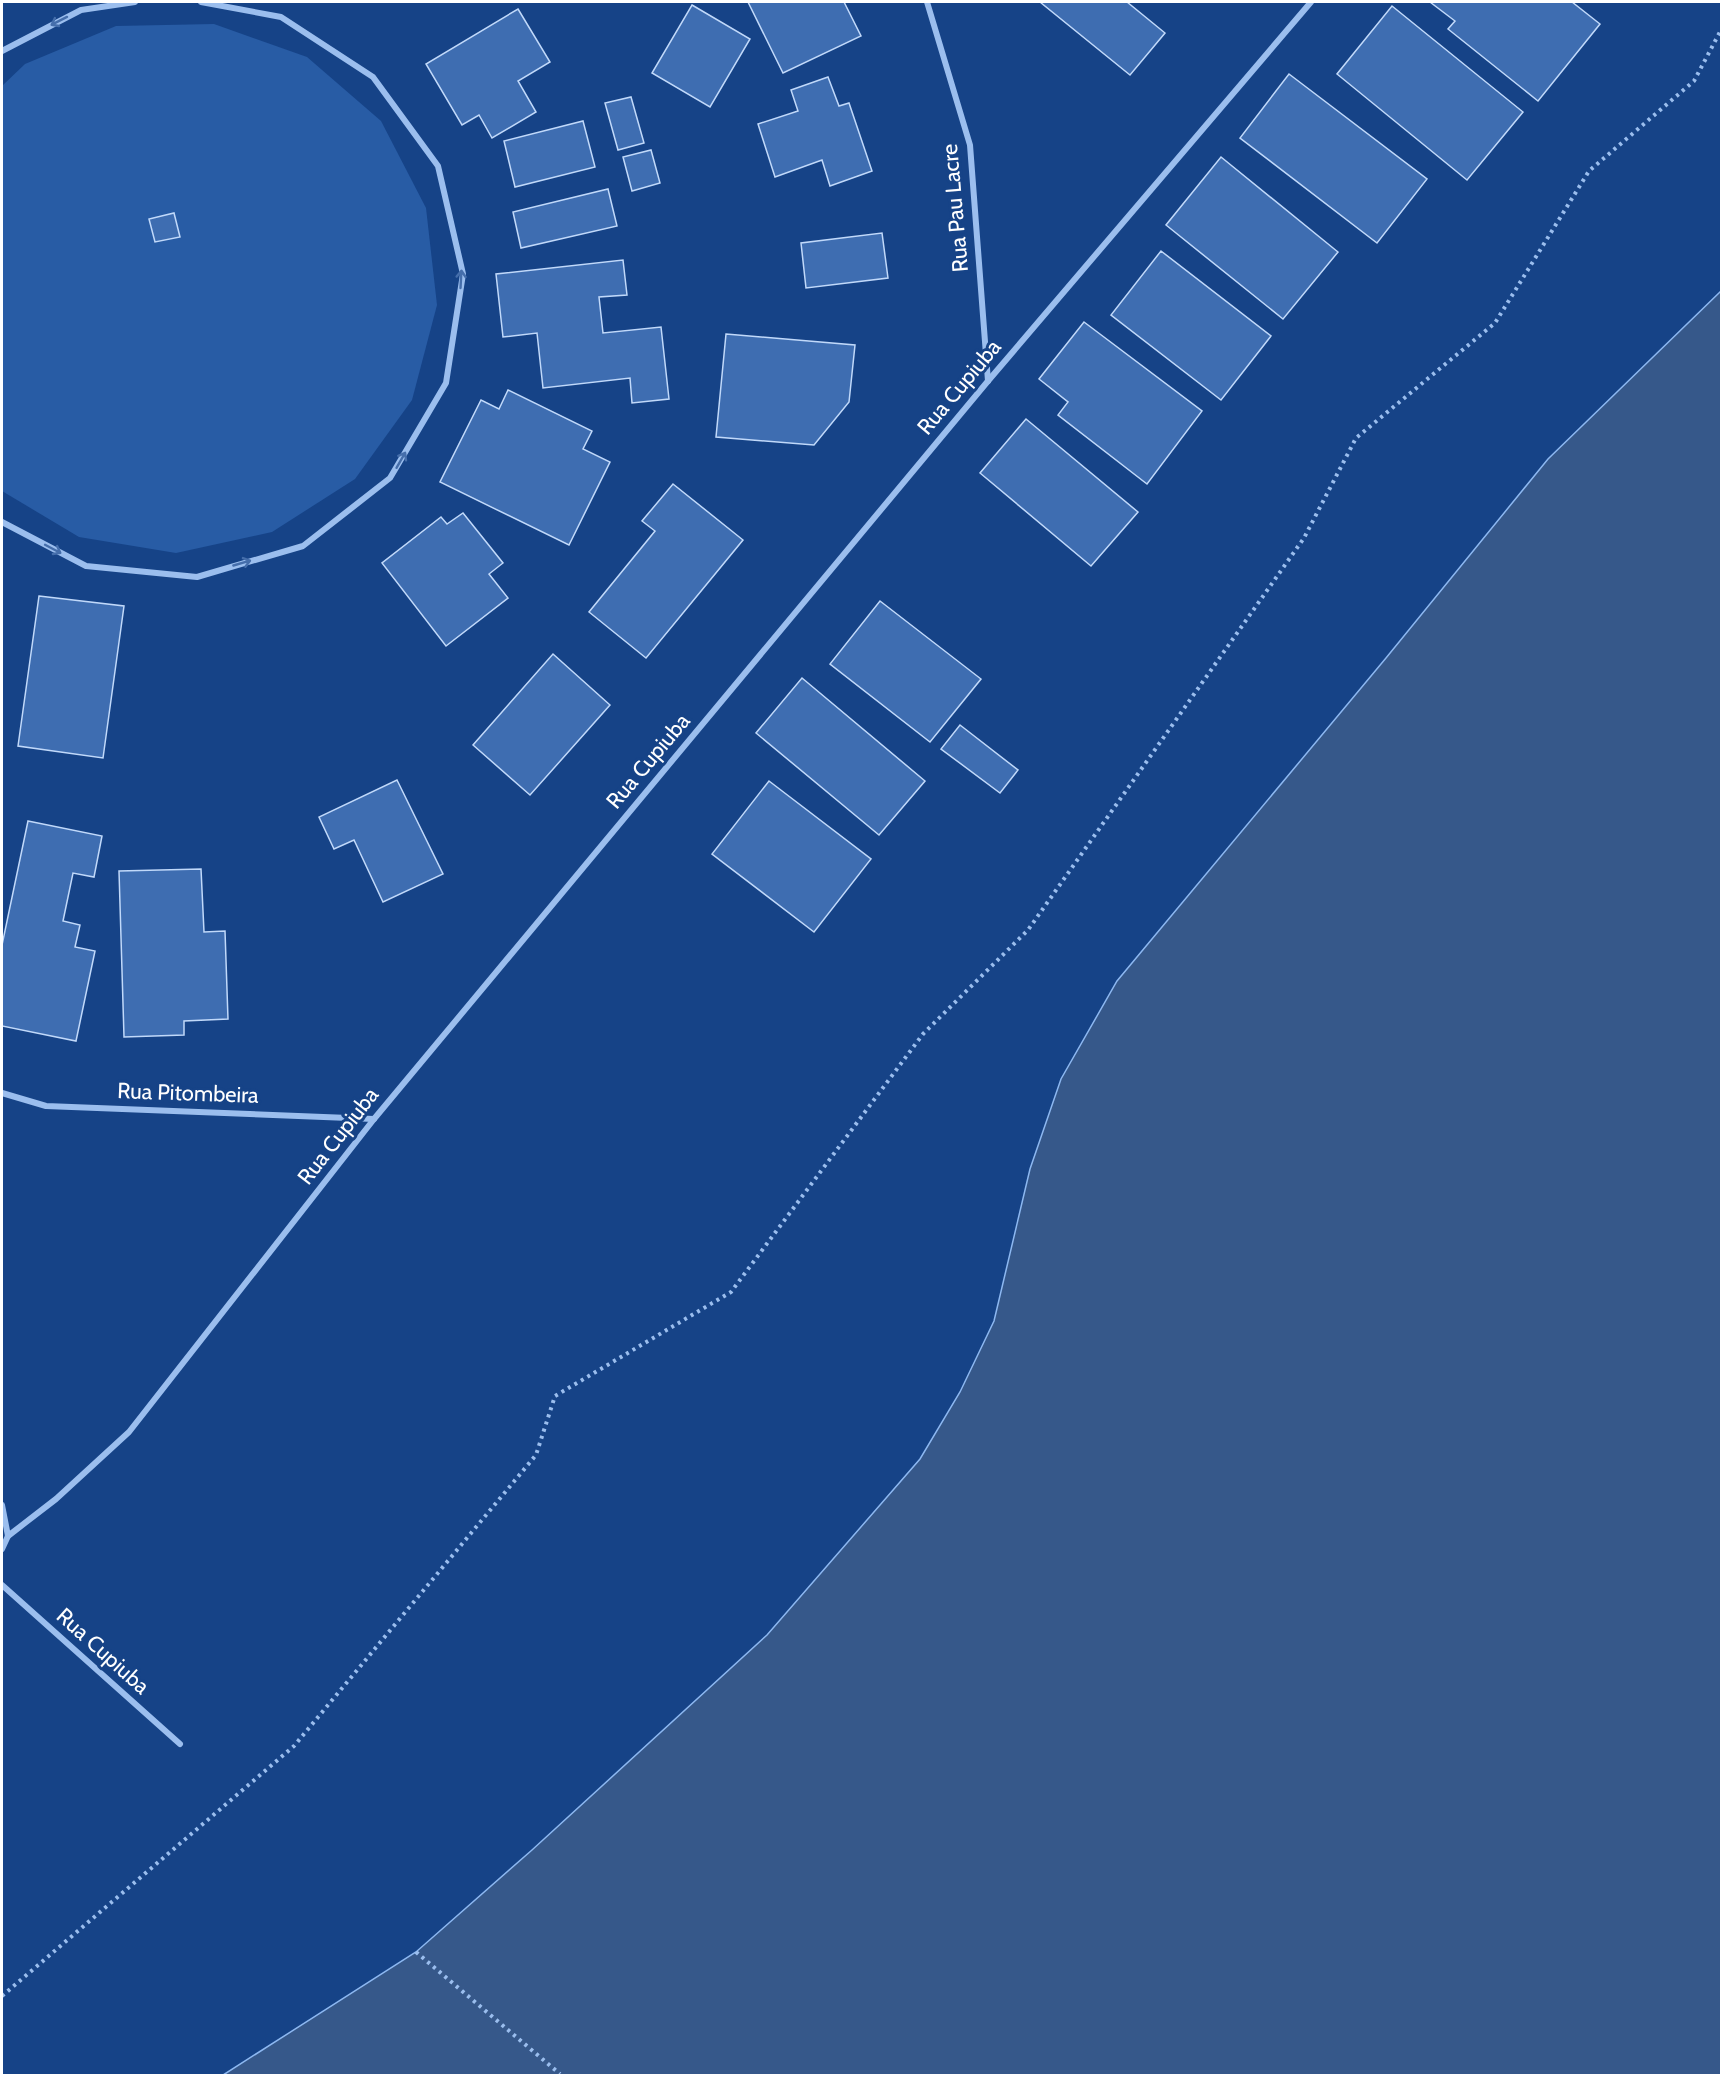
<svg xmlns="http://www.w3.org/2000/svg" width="1723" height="2077" viewBox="0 0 1723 2077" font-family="Cabin,sans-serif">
  <rect width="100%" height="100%" fill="#164387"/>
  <polygon fill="#285ca5" points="214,24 307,57 381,121 426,208 437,305 412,400 355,479 272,532 176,553 79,537 2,491 2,86 25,64 116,26"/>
  <polygon fill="#36588a" stroke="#8db8f1" stroke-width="1.5" points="1721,291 1721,2075 223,2075 416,1952 532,1850 767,1635 920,1459 960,1392 994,1321 1030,1169 1061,1079 1117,981 1386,658 1548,459"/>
  <g fill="#3e6db1" stroke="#c1d9fa" stroke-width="1.5">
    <polygon points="748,2 844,2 861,36 783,73"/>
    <polygon points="1040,2 1127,2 1165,33 1130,75"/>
    <polygon points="1430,2 1572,2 1600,24 1538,101 1448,29 1455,21"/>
    <polygon points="692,5 750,39 710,107 652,73"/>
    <polygon points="1392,6 1523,112 1467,180 1337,74"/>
    <polygon points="518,9 550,62 518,81 536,112 492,138 479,115 462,125 426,64"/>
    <polygon points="1289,74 1427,179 1377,243 1240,138"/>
    <polygon points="828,77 839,106 849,103 872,171 830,186 822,160 775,177 758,124 798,111 791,90"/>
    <polygon points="631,97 644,143 618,150 605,103"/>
    <polygon points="583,121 595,167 515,187 504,141"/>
    <polygon points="651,150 660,183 632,191 623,157"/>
    <polygon points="1221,157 1338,252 1283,319 1166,225"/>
    <polygon points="608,189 617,226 521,248 513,212"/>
    <polygon points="174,213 180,237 155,242 149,219"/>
    <polygon points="882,233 888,278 806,288 801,243"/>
    <polygon points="1161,251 1271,336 1221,400 1111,315"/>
    <polygon points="623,260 627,295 599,297 603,333 661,327 669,399 632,403 630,378 543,388 537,333 503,337 496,274"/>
    <polygon points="1084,322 1202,411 1147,484 1058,415 1068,402 1039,379"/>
    <polygon points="726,334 855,345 849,402 814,445 716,437"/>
    <polygon points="508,390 592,431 583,449 610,462 569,545 440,482 481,400 499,409"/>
    <polygon points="1026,419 1138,512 1091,566 980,473"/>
    <polygon points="673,484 743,540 646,658 589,612 655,531 642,521"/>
    <polygon points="463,513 503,563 489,574 508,598 446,646 382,563 441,517 447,524"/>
    <polygon points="39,596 124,606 103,758 18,746"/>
    <polygon points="880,601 981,679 930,742 830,664"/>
    <polygon points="553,654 610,705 530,795 473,745"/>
    <polygon points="802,678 925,781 879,835 756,733"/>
    <polygon points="960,725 1018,770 1000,793 941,749"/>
    <polygon points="397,780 443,874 383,902 354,840 334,849 319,817"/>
    <polygon points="769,781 871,859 814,932 712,854"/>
    <polygon points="28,821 102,836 94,877 73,873 63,921 80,925 75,947 95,951 76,1041 2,1026 2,945"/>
    <polygon points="201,869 204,932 225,931 228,1019 184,1021 184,1035 124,1037 119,871"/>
  </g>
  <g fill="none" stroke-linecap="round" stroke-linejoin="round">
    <g stroke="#9bbeee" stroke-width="4" stroke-dasharray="3 4.5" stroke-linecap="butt">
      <polyline points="416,1952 560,2074"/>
      <polyline points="2,1996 294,1746 536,1455 555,1396 731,1292 923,1034 1028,930 1304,538 1356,438 1495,323 1589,171 1694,81 1722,28"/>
    </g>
    <g stroke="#9bbeee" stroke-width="6">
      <polyline points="927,2 970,145 988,381"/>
      <polyline points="2,51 81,10 135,2"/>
      <polyline points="2,522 86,566 197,577 303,546 390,478 446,383 463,274 438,166 373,77 281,17 201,2"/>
      <polyline points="2,1093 46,1106 374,1119"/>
      <polyline points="2,1505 8,1536 2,1549"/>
      <polyline points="8,1536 56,1499 129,1432 374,1119 988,381 1311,2"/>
      <polyline points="2,1585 180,1744"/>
    </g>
  </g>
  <defs><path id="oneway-shaft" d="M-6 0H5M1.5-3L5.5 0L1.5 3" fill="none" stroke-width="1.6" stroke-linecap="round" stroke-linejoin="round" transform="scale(1.5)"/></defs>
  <g stroke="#456eab">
    <use href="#oneway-shaft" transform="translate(59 21) rotate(153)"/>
    <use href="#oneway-shaft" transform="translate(461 279) rotate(-87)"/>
    <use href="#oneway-shaft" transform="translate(401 460) rotate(-60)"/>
    <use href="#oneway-shaft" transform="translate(53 549) rotate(28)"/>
    <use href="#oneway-shaft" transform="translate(242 563) rotate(-16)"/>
  </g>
  <g text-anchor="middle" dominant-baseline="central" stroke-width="6" stroke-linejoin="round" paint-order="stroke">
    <g font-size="22" fill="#fff" stroke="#164387">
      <text transform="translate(955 208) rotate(-95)">Rua Pau Lacre</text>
      <text transform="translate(959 387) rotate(-50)">Rua Cupiuba</text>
      <text transform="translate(648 761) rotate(-50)">Rua Cupiuba</text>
      <text transform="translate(188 1093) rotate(2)">Rua Pitombeira</text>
      <text transform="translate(338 1136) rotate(-52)">Rua Cupiuba</text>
      <text transform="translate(103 1651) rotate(42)">Rua Cupiuba</text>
    </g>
  </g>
  <rect width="1723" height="2077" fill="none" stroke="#ffffff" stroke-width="6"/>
</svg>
